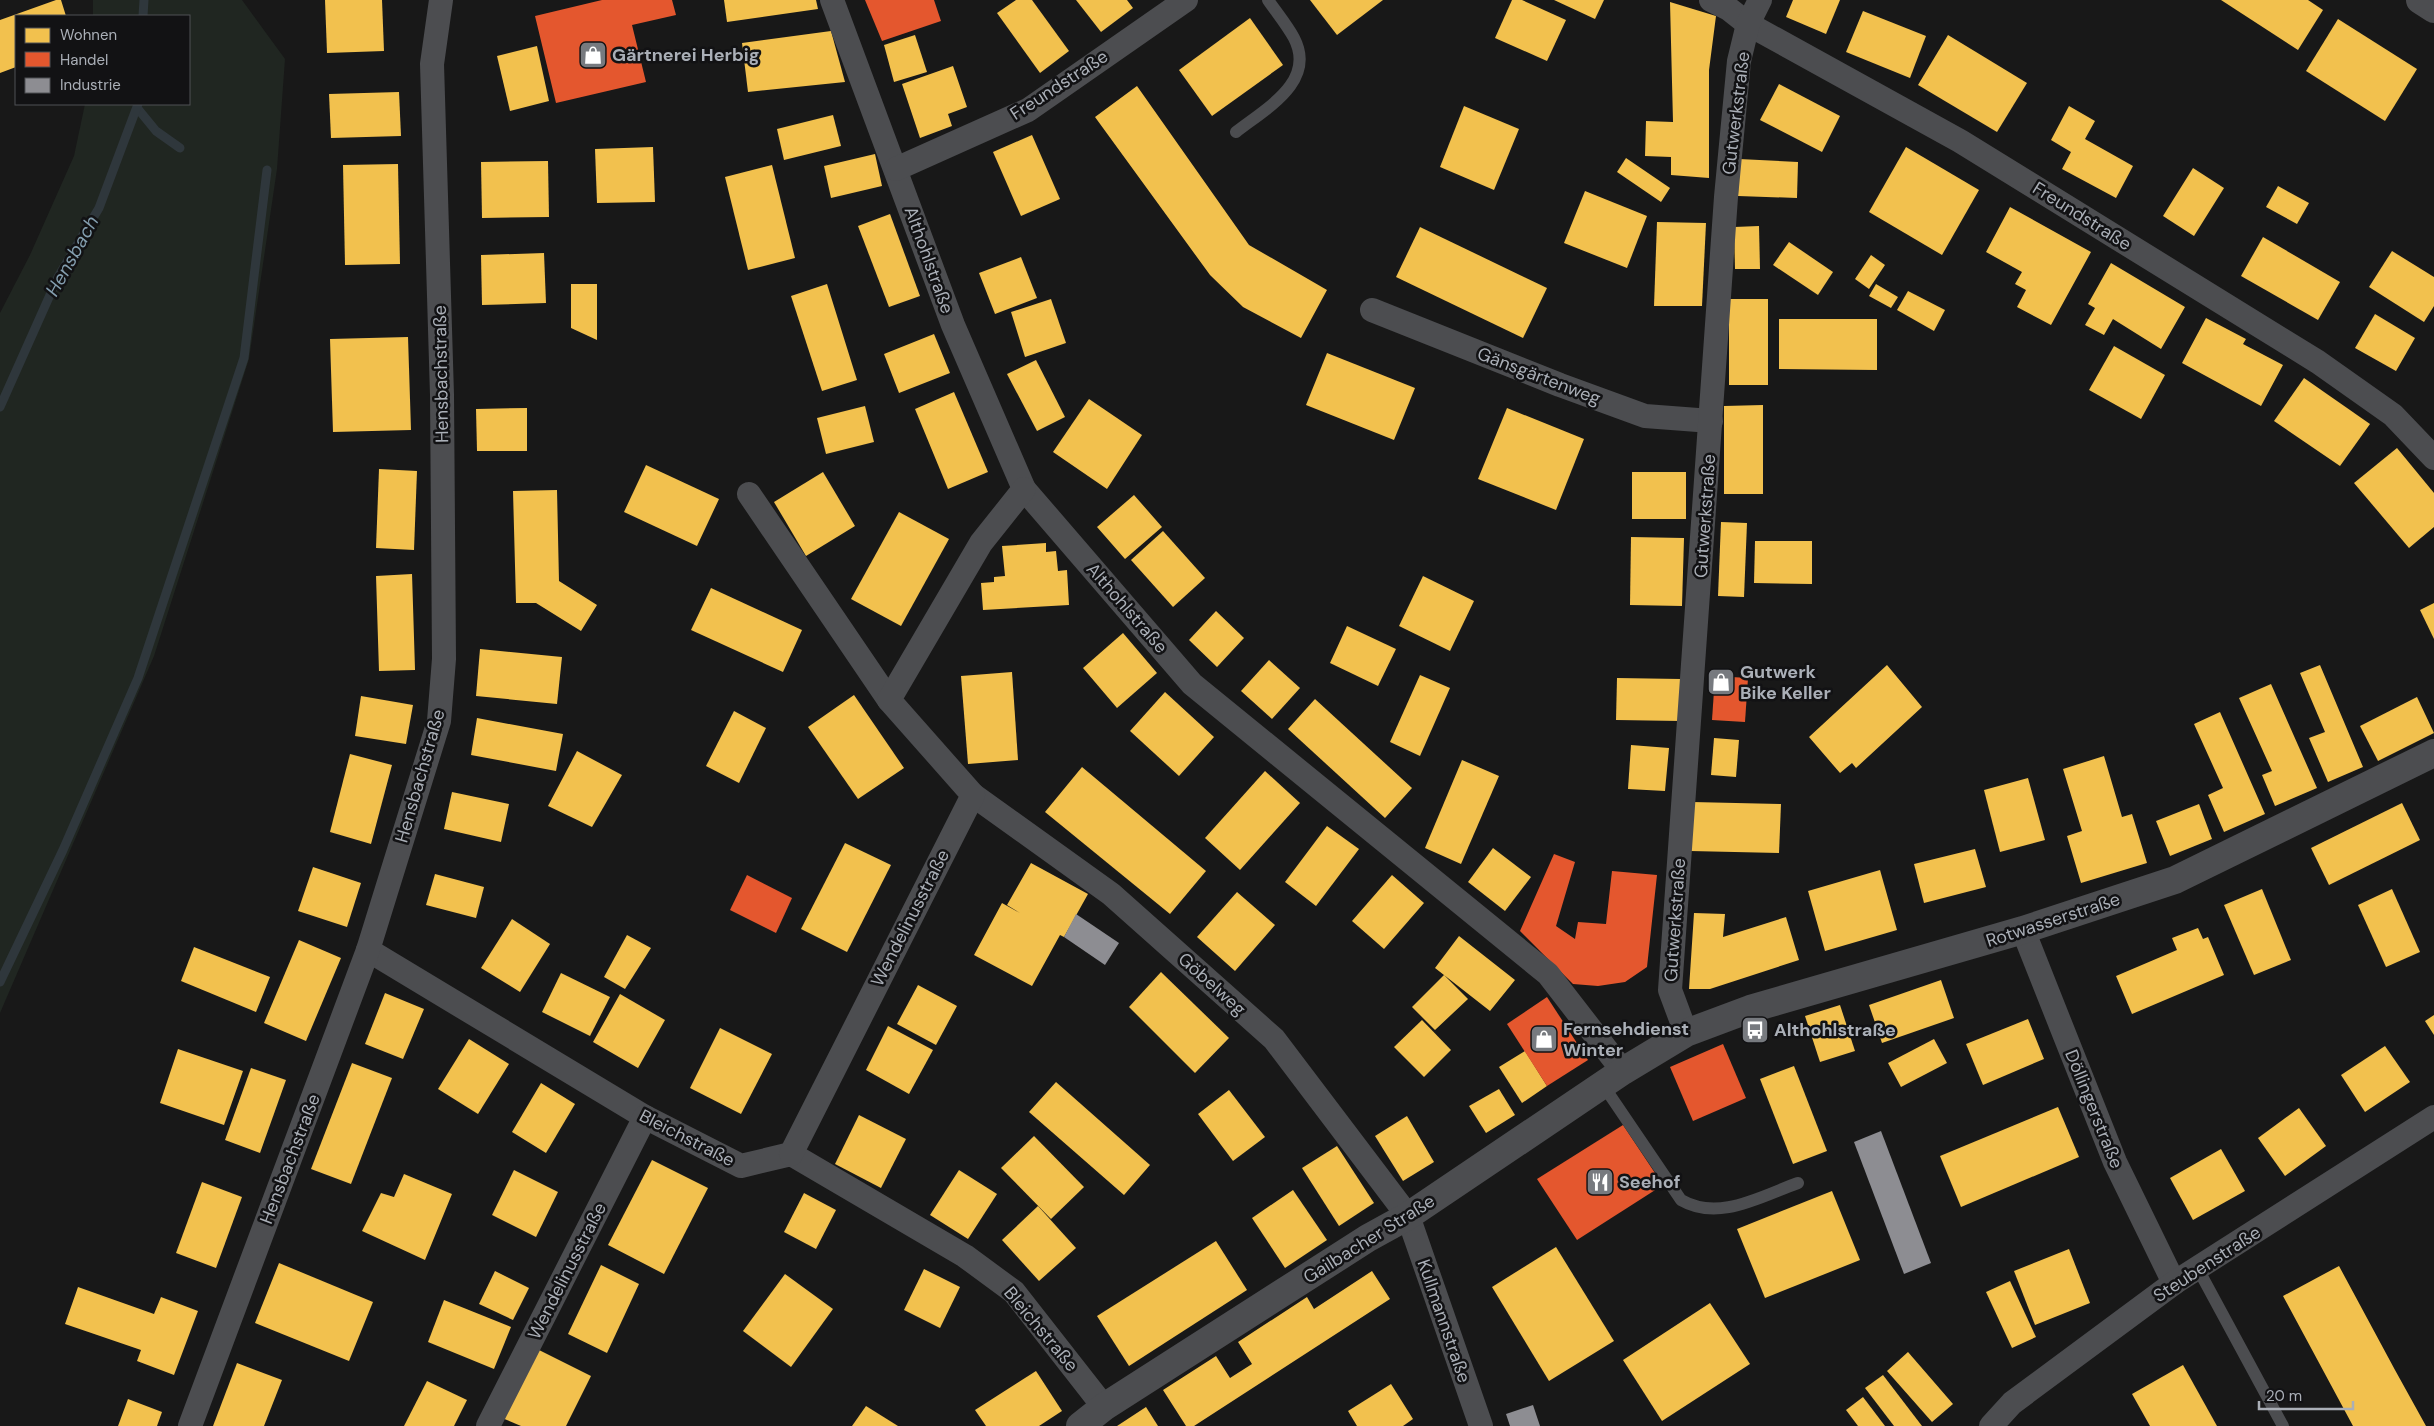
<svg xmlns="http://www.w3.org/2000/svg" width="2434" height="1426" viewBox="0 0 2434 1426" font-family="'DM Sans',sans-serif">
  <rect width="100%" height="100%" fill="#181818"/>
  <polygon fill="#202621" points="93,0 242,0 285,59 277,169 249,359 154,656 0,1013 0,313 30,255 74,156 85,104 189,104 189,16 93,16"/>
  <g fill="#f2c14e">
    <polygon points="56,0 61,0 66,16 16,16 16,67 0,73 0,20"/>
    <polygon points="325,0 382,0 384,51 327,53"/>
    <polygon points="724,0 816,0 818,9 727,22"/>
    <polygon points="1016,0 1032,0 1069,51 1040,73 997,13"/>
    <polygon points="1076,0 1127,0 1133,8 1101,32"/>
    <polygon points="1310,0 1383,0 1337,35"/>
    <polygon points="1512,0 1522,0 1566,20 1547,61 1495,38"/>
    <polygon points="1554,0 1604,0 1595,19"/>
    <polygon points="1793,0 1840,0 1826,34 1786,17"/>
    <polygon points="2221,0 2308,0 2323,10 2298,50"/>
    <polygon points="1670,2 1716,16 1709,70 1709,178 1671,175 1671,157 1645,156 1646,121 1673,122"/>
    <polygon points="1863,11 1926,36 1910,78 1846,52"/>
    <polygon points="1250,18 1283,65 1212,116 1179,70"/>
    <polygon points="2338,19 2417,69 2385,121 2306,71"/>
    <polygon points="831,31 845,82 748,92 742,43"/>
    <polygon points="915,35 927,72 894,82 884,45"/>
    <polygon points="1948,35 2027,83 1997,132 1918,85"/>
    <polygon points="537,46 549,101 510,111 497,56"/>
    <polygon points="953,66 967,107 948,114 952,126 920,138 902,84"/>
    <polygon points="1779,84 1840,116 1822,152 1760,120"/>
    <polygon points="1137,86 1249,245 1327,290 1301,338 1243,307 1210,275 1095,117"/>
    <polygon points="399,92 401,136 331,138 329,94"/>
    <polygon points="1464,106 1519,129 1494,190 1440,167"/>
    <polygon points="2069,106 2095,121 2085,139 2133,166 2116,198 2062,169 2071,152 2051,140"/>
    <polygon points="833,115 841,146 784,160 777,129"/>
    <polygon points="1032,135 1060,199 1021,216 993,152"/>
    <polygon points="653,147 655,202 597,203 595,149"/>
    <polygon points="1906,147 1979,190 1942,255 1869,212"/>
    <polygon points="875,154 882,186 831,198 824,166"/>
    <polygon points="1626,158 1670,188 1661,202 1617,172"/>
    <polygon points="1739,159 1798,162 1797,198 1738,196"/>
    <polygon points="548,161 549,217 482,218 481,162"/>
    <polygon points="398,164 400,264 345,265 343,165"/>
    <polygon points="772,165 795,258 748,270 725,177"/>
    <polygon points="2193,168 2224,188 2194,236 2163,216"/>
    <polygon points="2278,186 2309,203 2297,224 2266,207"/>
    <polygon points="1585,191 1647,216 1627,268 1564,243"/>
    <polygon points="2010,207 2091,252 2051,325 2017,307 2026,290 2015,284 2022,272 1986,252"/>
    <polygon points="890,214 920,296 889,307 858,226"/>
    <polygon points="1657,222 1706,223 1702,306 1654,306"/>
    <polygon points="1759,226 1760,269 1735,269 1734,227"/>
    <polygon points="1420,227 1547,288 1523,338 1396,277"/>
    <polygon points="2263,237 2340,282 2318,320 2241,276"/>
    <polygon points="1789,242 1833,272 1818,295 1773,265"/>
    <polygon points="2392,251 2434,277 2434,306 2424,322 2369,287"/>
    <polygon points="544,253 546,303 482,305 481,255"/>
    <polygon points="1871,255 1885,265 1869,289 1855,279"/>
    <polygon points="1021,257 1037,298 995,314 979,273"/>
    <polygon points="2111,263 2185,307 2161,349 2113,319 2104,335 2085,325 2095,308 2088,304"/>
    <polygon points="571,284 597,284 597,340 571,328"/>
    <polygon points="827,284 857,380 822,391 791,296"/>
    <polygon points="1876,284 1898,297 1891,308 1869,296"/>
    <polygon points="1908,291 1945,310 1934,331 1897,310"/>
    <polygon points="1051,299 1066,343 1025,357 1011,312"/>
    <rect x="1729" y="299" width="39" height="86"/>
    <polygon points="2375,314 2415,338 2396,371 2355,348"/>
    <polygon points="2206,318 2246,339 2243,344 2283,365 2261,406 2182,363"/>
    <polygon points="1779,319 1877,319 1877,370 1779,369"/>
    <polygon points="934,334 950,373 899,393 884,354"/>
    <polygon points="408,337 411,430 333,432 330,339"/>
    <polygon points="2114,346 2165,375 2141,419 2089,390"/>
    <polygon points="1327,353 1415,388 1394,440 1306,405"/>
    <polygon points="1036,360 1065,417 1037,431 1007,374"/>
    <polygon points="2304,378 2370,424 2340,466 2274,421"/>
    <polygon points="954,392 988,472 948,489 915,409"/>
    <polygon points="1089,399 1142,435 1107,489 1053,452"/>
    <polygon points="1763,405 1763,494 1724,494 1724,406"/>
    <polygon points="865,406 874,442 826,454 817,418"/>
    <polygon points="527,408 527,451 477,451 476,409"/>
    <polygon points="1507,408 1584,439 1556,510 1478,479"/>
    <polygon points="2397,448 2434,493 2434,527 2409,548 2354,483"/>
    <polygon points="646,465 719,499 697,546 624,512"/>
    <polygon points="379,469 417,471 414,550 376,548"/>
    <polygon points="823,472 855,526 806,556 774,502"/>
    <rect x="1632" y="472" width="54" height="47"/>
    <polygon points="557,490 559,581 597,605 581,631 536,603 516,603 513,491"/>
    <polygon points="1134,495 1162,527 1125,559 1097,527"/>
    <polygon points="899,512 949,539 901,626 851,599"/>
    <polygon points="1721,522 1747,523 1744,597 1718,596"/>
    <polygon points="1163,531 1205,578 1173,607 1131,560"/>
    <polygon points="1631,537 1684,538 1682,606 1630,605"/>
    <polygon points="1755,541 1812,541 1812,584 1754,583"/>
    <polygon points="1046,543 1046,552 1056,551 1058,571 1067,570 1069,605 983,610 981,583 994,582 994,577 1005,576 1002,546"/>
    <polygon points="412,574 415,670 379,671 376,576"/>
    <polygon points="1423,576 1474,601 1450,651 1399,626"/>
    <polygon points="711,588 802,630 783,672 691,630"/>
    <polygon points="2434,603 2434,639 2420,610"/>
    <polygon points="1216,611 1244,638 1217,667 1189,640"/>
    <polygon points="1347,626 1396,649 1378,686 1330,663"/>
    <polygon points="1123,633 1157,673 1117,708 1083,668"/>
    <polygon points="480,649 562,657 557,704 476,696"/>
    <polygon points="1269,660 1300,688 1272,719 1241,691"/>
    <polygon points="1887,665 1922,707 1856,768 1852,763 1840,773 1809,737"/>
    <polygon points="2320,665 2363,767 2328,782 2309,738 2325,732 2300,673"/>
    <polygon points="1012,672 1018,760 968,764 961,676"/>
    <polygon points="1420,675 1450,688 1420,756 1390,742"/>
    <polygon points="1617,678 1681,679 1680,721 1616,720"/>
    <polygon points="2271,684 2317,788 2275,806 2262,775 2272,771 2239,698"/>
    <polygon points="1165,692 1214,737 1179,776 1130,731"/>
    <polygon points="854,695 904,768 858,799 808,727"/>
    <polygon points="361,696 413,705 406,744 355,736"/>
    <polygon points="2417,697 2434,733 2378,761 2360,726"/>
    <polygon points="1315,699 1412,788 1385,818 1288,729"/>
    <polygon points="734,711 766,728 739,783 706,766"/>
    <polygon points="2220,712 2265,814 2224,832 2208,795 2223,788 2194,724"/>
    <polygon points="477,718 563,734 556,771 471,755"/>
    <polygon points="1714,738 1739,740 1736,777 1711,775"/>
    <polygon points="1631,745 1669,748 1665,791 1628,789"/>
    <polygon points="577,751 622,775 592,827 548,806"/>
    <polygon points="350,754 392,765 371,844 330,832"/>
    <polygon points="2104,756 2122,817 2132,814 2147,863 2081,883 2067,836 2082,831 2063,769"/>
    <polygon points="1462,760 1499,776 1461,864 1425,848"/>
    <polygon points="1082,767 1206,871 1170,914 1045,812"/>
    <polygon points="1265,771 1300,803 1240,870 1205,838"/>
    <polygon points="2028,778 2045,840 2000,852 1984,790"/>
    <polygon points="452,792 509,804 501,842 444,829"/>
    <polygon points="1692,802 1781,804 1779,853 1690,851"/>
    <polygon points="2402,803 2420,840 2329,885 2311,848"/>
    <polygon points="2199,804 2212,839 2170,856 2156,821"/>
    <polygon points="1327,826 1359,849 1316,906 1285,882"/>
    <polygon points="845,843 891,865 847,952 801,929"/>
    <polygon points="1493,848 1531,877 1505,911 1468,882"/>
    <polygon points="1975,849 1986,887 1924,903 1914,864"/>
    <polygon points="1031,863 1088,894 1064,937 1060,935 1032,986 974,955 1002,903 1020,913 1007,905"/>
    <polygon points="313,867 361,883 347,927 298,911"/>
    <polygon points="1880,870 1897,930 1825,951 1808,891"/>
    <polygon points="435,874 484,887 476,918 426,905"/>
    <polygon points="1392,875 1424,903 1384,949 1352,921"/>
    <polygon points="2262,889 2291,960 2254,975 2224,905"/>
    <polygon points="2392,889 2420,952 2386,967 2358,905"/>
    <polygon points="1237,892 1275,925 1235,971 1197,937"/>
    <polygon points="1694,913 1725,914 1723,937 1786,917 1799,960 1710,989 1689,989"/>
    <polygon points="512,919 550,944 520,992 481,968"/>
    <polygon points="2198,928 2203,939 2208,937 2224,975 2132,1014 2116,976 2177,950 2172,938"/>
    <polygon points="627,935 651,948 625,989 604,977"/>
    <polygon points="1459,936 1515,980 1490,1011 1444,975 1468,999 1435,1030 1412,1007 1444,975 1435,968"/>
    <polygon points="299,940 341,958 306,1041 264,1023"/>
    <polygon points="194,947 270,977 256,1012 181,981"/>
    <polygon points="1161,972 1229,1038 1195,1073 1129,1007"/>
    <polygon points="561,973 610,997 590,1036 542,1012"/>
    <polygon points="1941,980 1954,1018 1882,1043 1869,1005"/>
    <polygon points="918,985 957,1006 936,1045 897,1024"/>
    <polygon points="385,993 424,1009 403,1059 365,1044"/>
    <polygon points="620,994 665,1020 638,1068 593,1042"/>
    <polygon points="1840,1005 1855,1051 1820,1062 1805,1016"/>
    <polygon points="2434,1015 2434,1035 2425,1021"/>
    <polygon points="2028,1019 2044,1059 1983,1085 1966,1044"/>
    <polygon points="1422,1020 1451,1050 1424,1077 1394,1047"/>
    <polygon points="888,1026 933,1050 909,1094 866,1070"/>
    <polygon points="720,1028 772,1054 741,1114 690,1088"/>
    <polygon points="469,1039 509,1064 478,1114 438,1089"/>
    <polygon points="1934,1039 1947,1063 1901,1087 1888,1063"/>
    <polygon points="2385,1046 2410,1082 2365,1112 2341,1075"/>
    <polygon points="178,1049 243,1071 224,1125 160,1103"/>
    <polygon points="1525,1051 1547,1086 1522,1103 1499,1067"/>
    <polygon points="352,1063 392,1078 351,1184 311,1169"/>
    <polygon points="1794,1066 1827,1151 1793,1164 1760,1079"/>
    <polygon points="251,1068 286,1080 260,1153 225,1140"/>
    <polygon points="1056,1082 1150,1165 1124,1195 1029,1112"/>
    <polygon points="541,1083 575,1104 546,1153 512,1132"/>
    <polygon points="1499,1089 1515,1115 1486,1133 1469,1106"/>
    <polygon points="1229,1090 1265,1137 1233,1161 1198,1114"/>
    <polygon points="2058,1107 2079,1157 1961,1207 1940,1156"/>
    <polygon points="2299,1108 2326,1146 2285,1176 2258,1138"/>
    <polygon points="859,1115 906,1139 881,1188 835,1164"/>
    <polygon points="1407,1116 1434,1162 1403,1181 1375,1136"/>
    <polygon points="1034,1136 1084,1187 1051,1219 1001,1168"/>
    <polygon points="1337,1146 1374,1203 1339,1226 1302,1168"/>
    <polygon points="2221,1149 2245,1191 2193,1220 2170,1178"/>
    <polygon points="652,1160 708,1188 664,1274 608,1245"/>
    <polygon points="514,1170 558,1192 536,1237 492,1215"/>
    <polygon points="959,1170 997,1194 968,1239 930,1215"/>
    <polygon points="404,1174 452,1194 425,1260 362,1231 381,1193 394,1197"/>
    <polygon points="202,1182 242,1197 216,1268 176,1253"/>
    <polygon points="1293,1190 1327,1240 1285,1268 1252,1218"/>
    <polygon points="1832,1191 1860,1260 1765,1298 1737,1229"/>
    <polygon points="804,1193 836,1210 816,1249 784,1232"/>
    <polygon points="1038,1206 1076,1248 1039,1281 1002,1240"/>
    <polygon points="1216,1241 1247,1290 1129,1366 1097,1316"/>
    <polygon points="1556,1247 1614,1341 1549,1381 1492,1287"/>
    <polygon points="2069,1249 2090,1303 2035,1325 2014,1271"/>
    <polygon points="279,1263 373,1302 349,1361 255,1323"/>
    <polygon points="601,1265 639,1284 607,1353 568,1334"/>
    <polygon points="2339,1266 2395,1370 2426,1426 2353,1426 2283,1296"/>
    <polygon points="924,1269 960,1287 940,1328 904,1310"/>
    <polygon points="495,1271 529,1288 513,1320 479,1304"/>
    <polygon points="1372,1271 1390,1299 1194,1426 1186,1426 1163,1390 1216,1356 1230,1378 1252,1364 1238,1342 1307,1297 1314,1309"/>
    <polygon points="785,1274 833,1309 791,1367 743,1331"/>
    <polygon points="2010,1281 2036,1337 2012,1348 1986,1292"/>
    <polygon points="78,1287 154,1314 161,1297 198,1311 174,1375 137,1361 141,1350 65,1324"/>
    <polygon points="444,1300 511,1327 494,1369 428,1342"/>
    <polygon points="1710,1303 1750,1364 1662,1421 1623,1360"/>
    <polygon points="537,1349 591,1376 566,1426 521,1426 502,1418"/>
    <polygon points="1908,1352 1953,1404 1932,1422 1887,1371"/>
    <polygon points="237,1363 282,1380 264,1426 213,1426"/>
    <polygon points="2183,1365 2217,1426 2150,1426 2132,1394"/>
    <polygon points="1036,1371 1062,1411 1039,1426 986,1426 975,1410"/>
    <polygon points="1883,1375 1922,1426 1894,1426 1865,1388"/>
    <polygon points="427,1381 467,1400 454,1426 404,1426"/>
    <polygon points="1391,1384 1413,1419 1403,1426 1357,1426 1348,1411"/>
    <polygon points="1863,1397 1885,1426 1858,1426 1846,1410"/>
    <polygon points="128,1399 162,1412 157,1426 118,1426"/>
    <polygon points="866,1406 898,1426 852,1426"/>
    <polygon points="1146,1407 1158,1426 1117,1426"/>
  </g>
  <g fill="#e4572e">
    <polygon points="602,0 672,0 676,15 632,25 646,82 556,103 535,16"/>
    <polygon points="865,0 934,0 941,21 882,41"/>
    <polygon points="1715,676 1748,678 1745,722 1712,720"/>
    <polygon points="1554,854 1575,862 1556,926 1575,939 1578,922 1606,924 1612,871 1657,875 1647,967 1625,982 1598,986 1573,984 1520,931"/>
    <polygon points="747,875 792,898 776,933 730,910"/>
    <polygon points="1547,997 1588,1060 1547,1086 1507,1024"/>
    <polygon points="1723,1044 1746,1098 1693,1121 1670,1067"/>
    <polygon points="1623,1125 1663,1185 1577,1240 1537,1179"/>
  </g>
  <g fill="#8d8d92">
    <polygon points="1076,914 1119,943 1105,965 1064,937"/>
    <polygon points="1881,1131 1931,1263 1904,1274 1854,1142"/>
    <polygon points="1533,1405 1540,1426 1510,1426 1506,1414"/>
  </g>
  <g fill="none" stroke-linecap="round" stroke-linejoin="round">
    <g stroke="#2f373c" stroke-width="9">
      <polyline points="143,16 144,0"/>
      <polyline points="138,109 156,131 180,148"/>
      <polyline points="0,407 58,277 99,208 138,104"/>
      <polyline points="0,982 63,850 138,678 244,358 267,170"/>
    </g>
    <g stroke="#4c4d50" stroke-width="12">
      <path d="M 1236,132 C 1265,109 1317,82 1294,38 C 1287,25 1277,13 1268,0"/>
      <path d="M 1603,1085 L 1681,1200 C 1719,1222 1761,1196 1798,1183"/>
      <polyline points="2198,1269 2283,1426"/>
    </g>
    <g stroke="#4c4d50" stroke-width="24">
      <polyline points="832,0 953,325 1024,489 1192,684 1548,974 1623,1071"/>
      <polyline points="1711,0 1729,9 1748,24 1960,141 2318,362 2393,415 2434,458"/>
      <polyline points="896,169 1028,110 1186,0"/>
      <polyline points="1372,310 1560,385 1645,416 1711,421"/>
      <polyline points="749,494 889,700"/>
      <polyline points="973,795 1111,894 1274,1039 1408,1216 1481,1426"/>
      <polyline points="2023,930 2115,1162 2174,1283"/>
      <polyline points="368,950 645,1117 741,1166 791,1154 965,1256 1014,1292 1104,1407"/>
      <polyline points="1686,1033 1670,990 1726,197 1739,61 1748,24 1760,0"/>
      <polyline points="791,1154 973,795 889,700 981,543 1024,489"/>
      <polyline points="190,1426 368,950 439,721 444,659 442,395 432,64 441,0"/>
      <polyline points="488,1426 645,1117"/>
      <polyline points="1991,1426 2012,1403 2174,1283 2434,1117"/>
    </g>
    <g stroke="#4c4d50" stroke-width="28">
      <polyline points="2420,0 2434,9"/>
      <polyline points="1080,1426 1104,1407 1368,1238 1408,1216 1623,1071 1686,1033 1750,1009 2023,930 2175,880 2434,753"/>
    </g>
  </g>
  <defs>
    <g id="shop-square" transform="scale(1.4375)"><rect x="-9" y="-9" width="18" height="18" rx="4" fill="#777a7f" stroke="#121214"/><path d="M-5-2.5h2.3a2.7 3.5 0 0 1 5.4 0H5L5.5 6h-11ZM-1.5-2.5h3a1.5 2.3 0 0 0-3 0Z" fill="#fff"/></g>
    <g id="bus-square" transform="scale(1.4375)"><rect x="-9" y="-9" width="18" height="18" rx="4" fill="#777a7f" stroke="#121214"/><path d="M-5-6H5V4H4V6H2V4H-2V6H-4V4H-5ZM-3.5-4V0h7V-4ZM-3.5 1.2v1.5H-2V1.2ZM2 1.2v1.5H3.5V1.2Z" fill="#fff"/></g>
    <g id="restaurant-square" transform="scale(1.4375)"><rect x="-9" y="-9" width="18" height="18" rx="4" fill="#777a7f" stroke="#121214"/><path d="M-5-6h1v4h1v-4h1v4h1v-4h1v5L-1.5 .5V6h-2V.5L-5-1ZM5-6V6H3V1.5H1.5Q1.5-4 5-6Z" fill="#fff"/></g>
  </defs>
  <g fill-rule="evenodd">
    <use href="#shop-square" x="593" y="55"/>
    <use href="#shop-square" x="1721" y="682"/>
    <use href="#bus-square" x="1755" y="1030"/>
    <use href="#shop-square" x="1544" y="1039"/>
    <use href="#restaurant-square" x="1600" y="1182"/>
  </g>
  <g text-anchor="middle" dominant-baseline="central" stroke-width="5" stroke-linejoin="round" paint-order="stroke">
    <g font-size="18" font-weight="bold" fill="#aaafb7" stroke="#121214" text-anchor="start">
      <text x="612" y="55">Gärtnerei Herbig</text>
      <text x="1740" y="672">Gutwerk<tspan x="1740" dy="21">Bike Keller</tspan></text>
      <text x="1563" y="1029">Fernsehdienst<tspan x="1563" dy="21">Winter</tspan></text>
      <text x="1774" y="1030">Althohlstraße</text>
      <text x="1619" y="1182">Seehof</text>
    </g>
    <g font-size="18" fill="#aaafb7" stroke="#121214">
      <text transform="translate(1059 85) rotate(-33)">Freundstraße</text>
      <text transform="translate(1736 113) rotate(-83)">Gutwerkstraße</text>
      <text transform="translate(2082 216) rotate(32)">Freundstraße</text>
      <text transform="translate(929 260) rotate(70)">Althohlstraße</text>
      <text transform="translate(441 374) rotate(-91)">Hensbachstraße</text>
      <text transform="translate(1539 376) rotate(21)">Gänsgärtenweg</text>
      <text transform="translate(1705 516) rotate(-86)">Gutwerkstraße</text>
      <text transform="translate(1127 608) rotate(49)">Althohlstraße</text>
      <text transform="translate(420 776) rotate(-74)">Hensbachstraße</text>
      <text transform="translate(910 918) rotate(-63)">Wendelinusstraße</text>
      <text transform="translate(1675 920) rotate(-86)">Gutwerkstraße</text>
      <text transform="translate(2053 920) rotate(-18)">Rotwasserstraße</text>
      <text transform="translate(1212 984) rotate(42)">Göbelweg</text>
      <text transform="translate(2094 1109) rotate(68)">Döllingerstraße</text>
      <text transform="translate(687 1138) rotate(27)">Bleichstraße</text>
      <text transform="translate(290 1159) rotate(-69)">Hensbachstraße</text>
      <text transform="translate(1369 1239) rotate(-32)">Gailbacher Straße</text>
      <text transform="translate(2207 1264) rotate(-33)">Steubenstraße</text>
      <text transform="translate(567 1271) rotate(-63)">Wendelinusstraße</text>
      <text transform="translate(1444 1321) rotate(71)">Kullmannstraße</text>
      <text transform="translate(1041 1329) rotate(50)">Bleichstraße</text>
    </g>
    <g font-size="19" font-style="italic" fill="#849eaf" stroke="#121214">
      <text transform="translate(72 256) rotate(-61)">Hensbach</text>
    </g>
  </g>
  <rect x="15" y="15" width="175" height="90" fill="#121214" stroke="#4f5155"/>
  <rect x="25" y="28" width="25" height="15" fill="#f2c14e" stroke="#4f5155"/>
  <text x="60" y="40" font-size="15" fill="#aaafb7">Wohnen</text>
  <rect x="25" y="52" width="25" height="15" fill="#e4572e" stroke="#4f5155"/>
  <text x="60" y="65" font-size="15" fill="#aaafb7">Handel</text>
  <rect x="25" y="78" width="25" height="15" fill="#8d8d92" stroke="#4f5155"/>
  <text x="60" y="90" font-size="15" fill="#aaafb7">Industrie</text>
  <path d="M2259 1401v8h94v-8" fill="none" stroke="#aaafb7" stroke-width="2.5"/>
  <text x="2266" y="1401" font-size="15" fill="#aaafb7" stroke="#121214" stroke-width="4" paint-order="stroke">20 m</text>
</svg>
